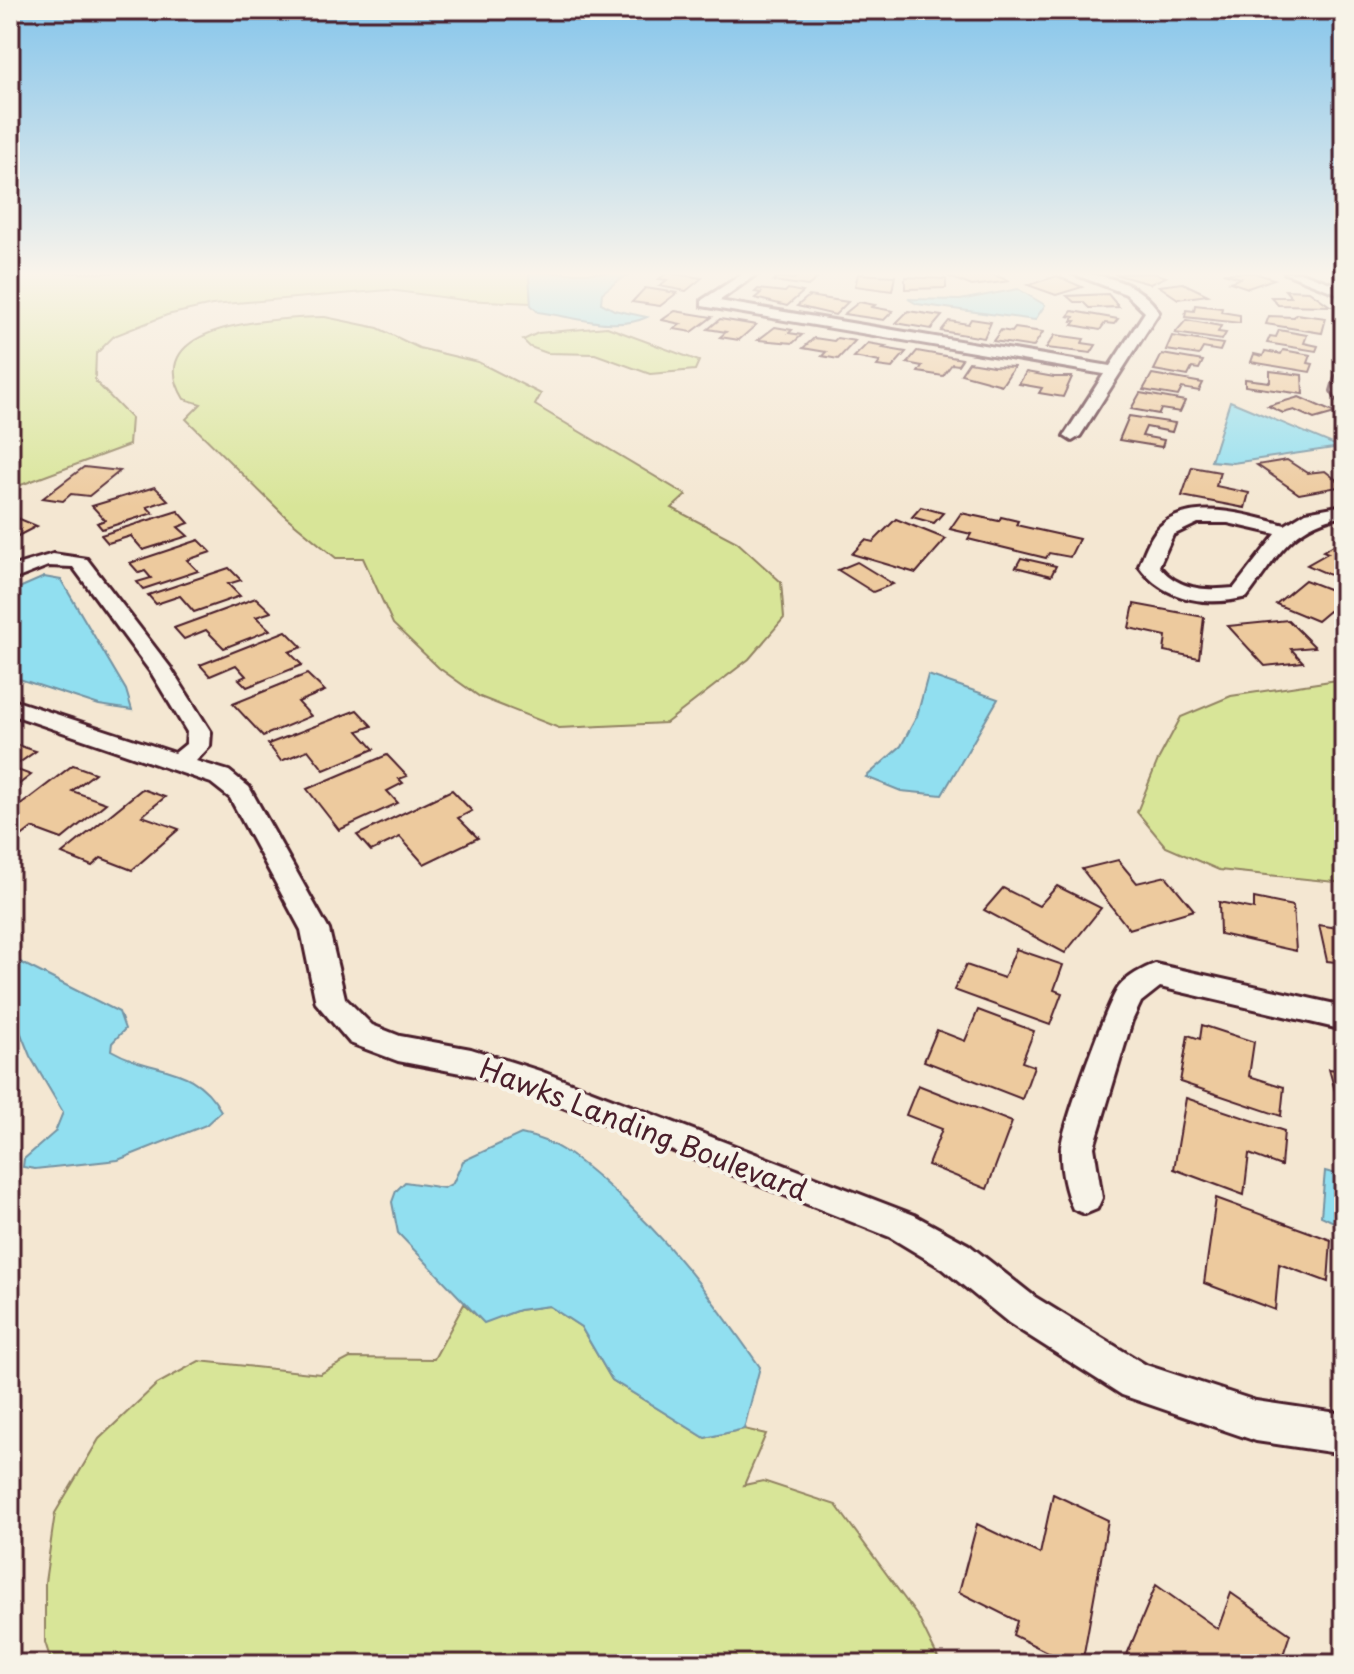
<svg xmlns="http://www.w3.org/2000/svg" width="1354" height="1674" viewBox="0 0 1354 1674" font-family="'Playpen Sans',sans-serif">
  <rect width="100%" height="100%" fill="#f4e7d2"/>
  <filter id="ink" filterUnits="userSpaceOnUse"><feTurbulence type="fractalNoise" baseFrequency=".0125" numOctaves="2"/><feDisplacementMap in="SourceGraphic" scale="16" xChannelSelector="R" yChannelSelector="G"/><feConvolveMatrix kernelMatrix="1 2 1 2 8 2 1 2 1" color-interpolation-filters="sRGB"/></filter>
  <g filter="url(#ink)">
    <g fill="#d8e598" stroke="#918262" stroke-width="2">
      <polygon points="10,273 529,273 531,303 463,300 389,290 212,305 167,315 114,336 96,354 95,381 131,418 129,445 10,489"/>
      <path d="M 325,317 L 378,328 L 419,348 L 478,362 L 541,394 L 535,405 L 686,495 L 672,508 L 737,542 L 781,582 L 784,618 L 749,659 L 666,723 L 559,728 L 480,697 L 439,668 L 393,624 L 363,558 L 336,558 L 285,516 L 186,419 L 201,404 L 184,399 C 137,321 283,318 325,317 Z"/>
      <polygon points="607,327 699,361 695,370 650,374 595,354 547,353 530,347 523,340 538,333"/>
      <polygon points="1344,679 1344,883 1219,870 1166,847 1137,812 1158,760 1181,717 1231,696"/>
      <polygon points="464,1304 484,1322 519,1310 549,1306 581,1327 612,1380 705,1438 744,1429 766,1434 744,1485 763,1481 836,1505 918,1617 941,1664 52,1664 45,1642 45,1582 55,1513 99,1439 157,1384 199,1361 320,1374 350,1358 434,1359"/>
    </g>
    <g fill="#91dff0" stroke="#7592a1" stroke-width="2">
      <path d="M 529,273 L 634,273 L 620,279 L 602,293 L 601,303 L 614,310 L 647,317 C 616,332 571,316 538,312 L 531,305 Z"/>
      <polygon points="1018,289 1045,305 1035,320 917,304 908,299 960,300"/>
      <polygon points="1230,401 1340,447 1233,463 1211,461"/>
      <polygon points="44,577 61,580 126,690 132,710 99,705 10,676 10,592"/>
      <polygon points="928,675 998,699 942,795 901,791 866,777 901,746 917,716"/>
      <path d="M 18,961 L 119,1012 L 125,1029 L 112,1043 L 111,1050 C 154,1075 194,1062 221,1111 L 206,1125 L 118,1160 L 35,1169 L 23,1167 L 24,1159 L 55,1132 L 63,1112 L 30,1056 L 15,1019 L 12,964 Z"/>
      <path d="M 521,1134 C 557,1141 579,1160 605,1183 C 671,1241 710,1296 760,1367 L 744,1429 L 705,1438 L 612,1380 L 581,1327 L 549,1306 L 519,1310 L 484,1323 L 398,1233 L 392,1202 L 396,1191 L 405,1182 L 444,1188 L 453,1183 L 463,1161 Z"/>
      <polygon points="1325,1171 1344,1176 1344,1227 1321,1216"/>
    </g>
    <g fill="#edca9e" stroke="#4a1f2b" stroke-width="2">
      <polygon points="667,273 702,278 686,291 659,286 667,280 659,279"/>
      <polygon points="968,273 988,273 1010,281 972,286 950,277"/>
      <polygon points="1154,273 1166,277 1150,284 1114,274"/>
      <polygon points="1223,273 1254,273 1274,279 1248,288 1230,282 1241,278"/>
      <polygon points="799,274 819,277 808,286 773,281 778,277 794,279"/>
      <polygon points="858,274 895,276 892,291 855,286"/>
      <polygon points="1057,276 1082,287 1056,295 1028,285"/>
      <polygon points="905,277 946,279 946,288 905,289"/>
      <polygon points="1183,283 1208,295 1178,299 1159,286"/>
      <polygon points="645,288 677,293 660,306 632,302"/>
      <polygon points="758,289 785,292 788,289 803,292 787,306 755,298 761,293 755,292"/>
      <polygon points="1285,290 1309,291 1330,306 1278,305 1271,297 1291,297"/>
      <polygon points="1108,294 1119,307 1089,308 1083,302 1074,302 1067,296"/>
      <polygon points="809,296 848,302 835,315 797,306"/>
      <polygon points="859,302 875,305 872,307 893,311 884,320 844,314"/>
      <polygon points="1195,305 1222,308 1221,312 1240,315 1240,323 1185,317 1186,310 1194,311"/>
      <polygon points="675,311 712,317 692,332 674,329 681,324 662,320"/>
      <polygon points="908,311 942,316 931,329 896,323"/>
      <polygon points="1072,311 1118,319 1114,324 1105,323 1100,330 1073,325 1076,321 1072,321 1074,317 1068,316"/>
      <polygon points="1296,314 1326,318 1322,333 1266,324 1269,316 1294,317"/>
      <polygon points="720,319 756,325 739,340 720,337 726,332 708,329"/>
      <polygon points="971,319 991,322 984,338 941,331 949,321 968,324"/>
      <polygon points="1186,320 1221,326 1218,332 1226,333 1222,340 1175,333"/>
      <polygon points="775,327 792,330 789,333 802,335 793,343 758,340"/>
      <polygon points="1015,328 1043,332 1033,347 993,341 1001,330 1012,332"/>
      <polygon points="1279,330 1307,335 1304,343 1318,346 1316,351 1267,343 1270,336 1276,337"/>
      <polygon points="1055,335 1084,339 1082,343 1096,345 1091,353 1046,348"/>
      <polygon points="1172,336 1223,344 1220,351 1203,348 1199,355 1166,350"/>
      <polygon points="814,338 834,341 837,338 855,341 838,359 822,356 826,352 803,348"/>
      <polygon points="868,343 886,346 883,348 906,352 892,368 877,366 880,362 854,357"/>
      <polygon points="1283,350 1311,355 1308,363 1313,364 1310,372 1251,362 1254,354 1263,356 1265,351 1281,354"/>
      <polygon points="917,351 962,359 958,365 952,364 943,376 918,372 922,366 907,363"/>
      <polygon points="1162,354 1203,361 1199,369 1192,368 1188,376 1154,370"/>
      <polygon points="969,362 993,366 1014,367 1002,385 961,374"/>
      <polygon points="1270,371 1302,375 1303,394 1245,386 1245,379 1270,382"/>
      <polygon points="1026,372 1054,377 1072,377 1063,397 1039,393 1042,388 1019,384"/>
      <polygon points="1152,374 1203,383 1199,391 1182,388 1178,396 1143,390"/>
      <polygon points="1140,393 1185,401 1180,412 1161,409 1159,414 1131,409"/>
      <polygon points="1299,397 1335,413 1314,419 1294,410 1283,413 1268,406"/>
      <polygon points="1129,416 1175,423 1172,432 1146,427 1142,436 1164,440 1162,447 1119,440"/>
      <polygon points="1287,460 1307,473 1325,471 1344,486 1299,494 1257,465"/>
      <polygon points="84,467 120,471 89,496 71,494 63,501 43,498"/>
      <polygon points="1192,467 1220,472 1216,486 1249,493 1245,508 1182,496"/>
      <polygon points="155,487 168,500 147,507 153,513 102,529 97,523 105,520 92,506"/>
      <polygon points="921,507 943,513 934,523 912,517"/>
      <polygon points="178,511 189,523 178,527 188,536 143,550 131,536 108,543 101,535"/>
      <polygon points="961,513 999,521 1001,517 1018,521 1016,525 1079,539 1070,557 1049,553 1046,558 968,539 971,534 950,529"/>
      <polygon points="10,515 37,526 10,540"/>
      <polygon points="896,519 946,539 916,573 852,554 865,540 873,542"/>
      <polygon points="199,540 211,552 187,560 198,571 143,589 137,582 151,578 145,571 139,573 130,563"/>
      <polygon points="1337,543 1344,546 1344,581 1307,565 1328,553 1323,551"/>
      <polygon points="1021,558 1056,566 1051,576 1016,567"/>
      <polygon points="857,562 893,584 873,592 838,570"/>
      <polygon points="229,568 241,580 228,584 240,596 194,612 180,596 156,604 148,595"/>
      <polygon points="1305,580 1344,595 1344,617 1329,611 1317,621 1276,604"/>
      <polygon points="256,598 271,612 256,617 270,630 224,648 206,630 184,639 174,628"/>
      <polygon points="1134,604 1204,617 1199,658 1164,651 1166,636 1129,628"/>
      <polygon points="1288,620 1315,647 1291,649 1303,662 1265,666 1228,626"/>
      <polygon points="286,631 302,647 289,652 302,665 247,687 239,679 246,676 236,665 210,676 200,665"/>
      <polygon points="307,674 325,691 298,702 311,716 263,736 233,704"/>
      <polygon points="357,710 372,726 358,731 374,749 324,770 308,750 281,761 268,744"/>
      <polygon points="14,744 36,751 12,768 31,775 10,791 10,747"/>
      <polygon points="387,755 407,776 399,779 403,783 387,791 398,803 339,830 307,789"/>
      <polygon points="73,765 95,773 72,791 106,803 62,839 32,828 19,838 10,835 10,813"/>
      <polygon points="142,789 165,797 142,816 179,829 132,870 101,858 92,866 62,854"/>
      <polygon points="452,790 472,811 458,818 478,838 424,864 400,837 371,851 357,835"/>
      <polygon points="1118,860 1137,883 1166,876 1194,910 1129,929 1082,869"/>
      <polygon points="1057,886 1101,908 1065,953 984,910 1003,888 1039,906"/>
      <polygon points="1254,898 1293,906 1296,951 1220,934 1219,902 1254,909"/>
      <polygon points="1319,925 1344,929 1344,963 1327,961"/>
      <polygon points="1016,949 1063,965 1054,990 1062,993 1050,1025 954,990 966,965 1004,978"/>
      <polygon points="978,1010 1034,1031 1022,1062 1034,1066 1022,1099 924,1061 937,1030 965,1041"/>
      <polygon points="1202,1025 1254,1042 1249,1076 1284,1087 1281,1116 1180,1082 1188,1035 1200,1039"/>
      <polygon points="1329,1069 1344,1071 1344,1120 1343,1120"/>
      <polygon points="918,1085 1012,1122 987,1189 928,1165 942,1129 906,1115"/>
      <polygon points="1186,1098 1284,1131 1281,1166 1249,1154 1244,1195 1174,1169"/>
      <polygon points="1216,1198 1331,1240 1328,1282 1279,1264 1275,1310 1204,1283"/>
      <polygon points="1053,1494 1108,1520 1082,1664 1071,1664 1013,1635 1017,1621 959,1592 977,1524 1040,1554"/>
      <polygon points="1156,1585 1218,1629 1231,1593 1290,1634 1280,1664 1123,1664"/>
    </g>
    <g fill="none" stroke-linecap="round" stroke-linejoin="round">
      <g stroke="#4a1f2b" stroke-width="6">
        <g id="street">
          <path d="M 744,273 L 758,273 L 719,301 L 1110,366 L 1145,312 L 1126,294 L 1071,273 C 1103,273 1141,283 1159,312 L 1080,436 L 1072,441 L 1064,436 L 1104,374 L 702,306 L 702,300 Z"/>
          <polygon points="1285,273 1303,273 1344,288 1344,296"/>
          <polygon points="1344,372 1344,402 1338,400 1332,391 1336,377"/>
          <path d="M 1344,505 L 1344,515 C 1290,526 1278,556 1247,597 C 1207,607 1164,601 1139,566 C 1144,553 1149,538 1159,527 C 1191,497 1249,515 1285,525 L 1306,512 ZM 1198,523 L 1228,523 L 1276,534 L 1234,588 C 1205,591 1178,590 1159,566 L 1173,535 Z"/>
          <polygon points="53,554 87,559 170,667 211,732 210,746 196,761 229,771 249,787 329,930 345,998 372,1025 400,1036 471,1049 540,1071 914,1215 969,1245 1035,1297 1146,1365 1256,1401 1344,1414 1344,1454 1256,1441 1122,1395 1009,1323 943,1269 890,1237 522,1091 471,1075 398,1061 350,1043 316,1003 301,930 230,798 211,783 10,714 10,699 175,753 186,744 187,732 152,674 73,567 48,566 10,581 10,567"/>
          <path d="M 1155,964 L 1344,1006 L 1344,1030 L 1160,987 L 1141,1002 L 1132,1021 L 1094,1147 L 1102,1198 L 1097,1209 L 1085,1214 L 1073,1209 C 1065,1192 1060,1168 1061,1149 C 1061,1131 1107,1002 1119,987 C 1127,977 1143,968 1155,964 Z"/>
        </g>
      </g>
      <use href="#street" fill="#f7f3e8" fill-rule="evenodd"/>
    </g>
  </g>
  <linearGradient id="sky" x2="0" y2="1"><stop stop-color="#85c5eb"/><stop offset="0.54" stop-color="#faf4eb"/><stop offset="1" stop-color="#faf4eb" stop-opacity="0"/></linearGradient>
  <rect width="1354" height="507" fill="url(#sky)"/>
  <g text-anchor="middle" dominant-baseline="central" stroke-width="8" stroke-linejoin="round" paint-order="stroke">
    <g font-size="28" fill="#4a1f2b" stroke="#f7f3e8">
      <text transform="translate(644 1128) rotate(21)">Hawks Landing Boulevard</text>
    </g>
  </g>
  <rect width="1354" height="1674" fill="none" stroke="#f7f3e8" stroke-width="40"/>
  <rect x="20" y="20" width="1314" height="1634" fill="none" stroke="#4a1f2b" stroke-width="3" filter="url(#ink)"/>
</svg>
